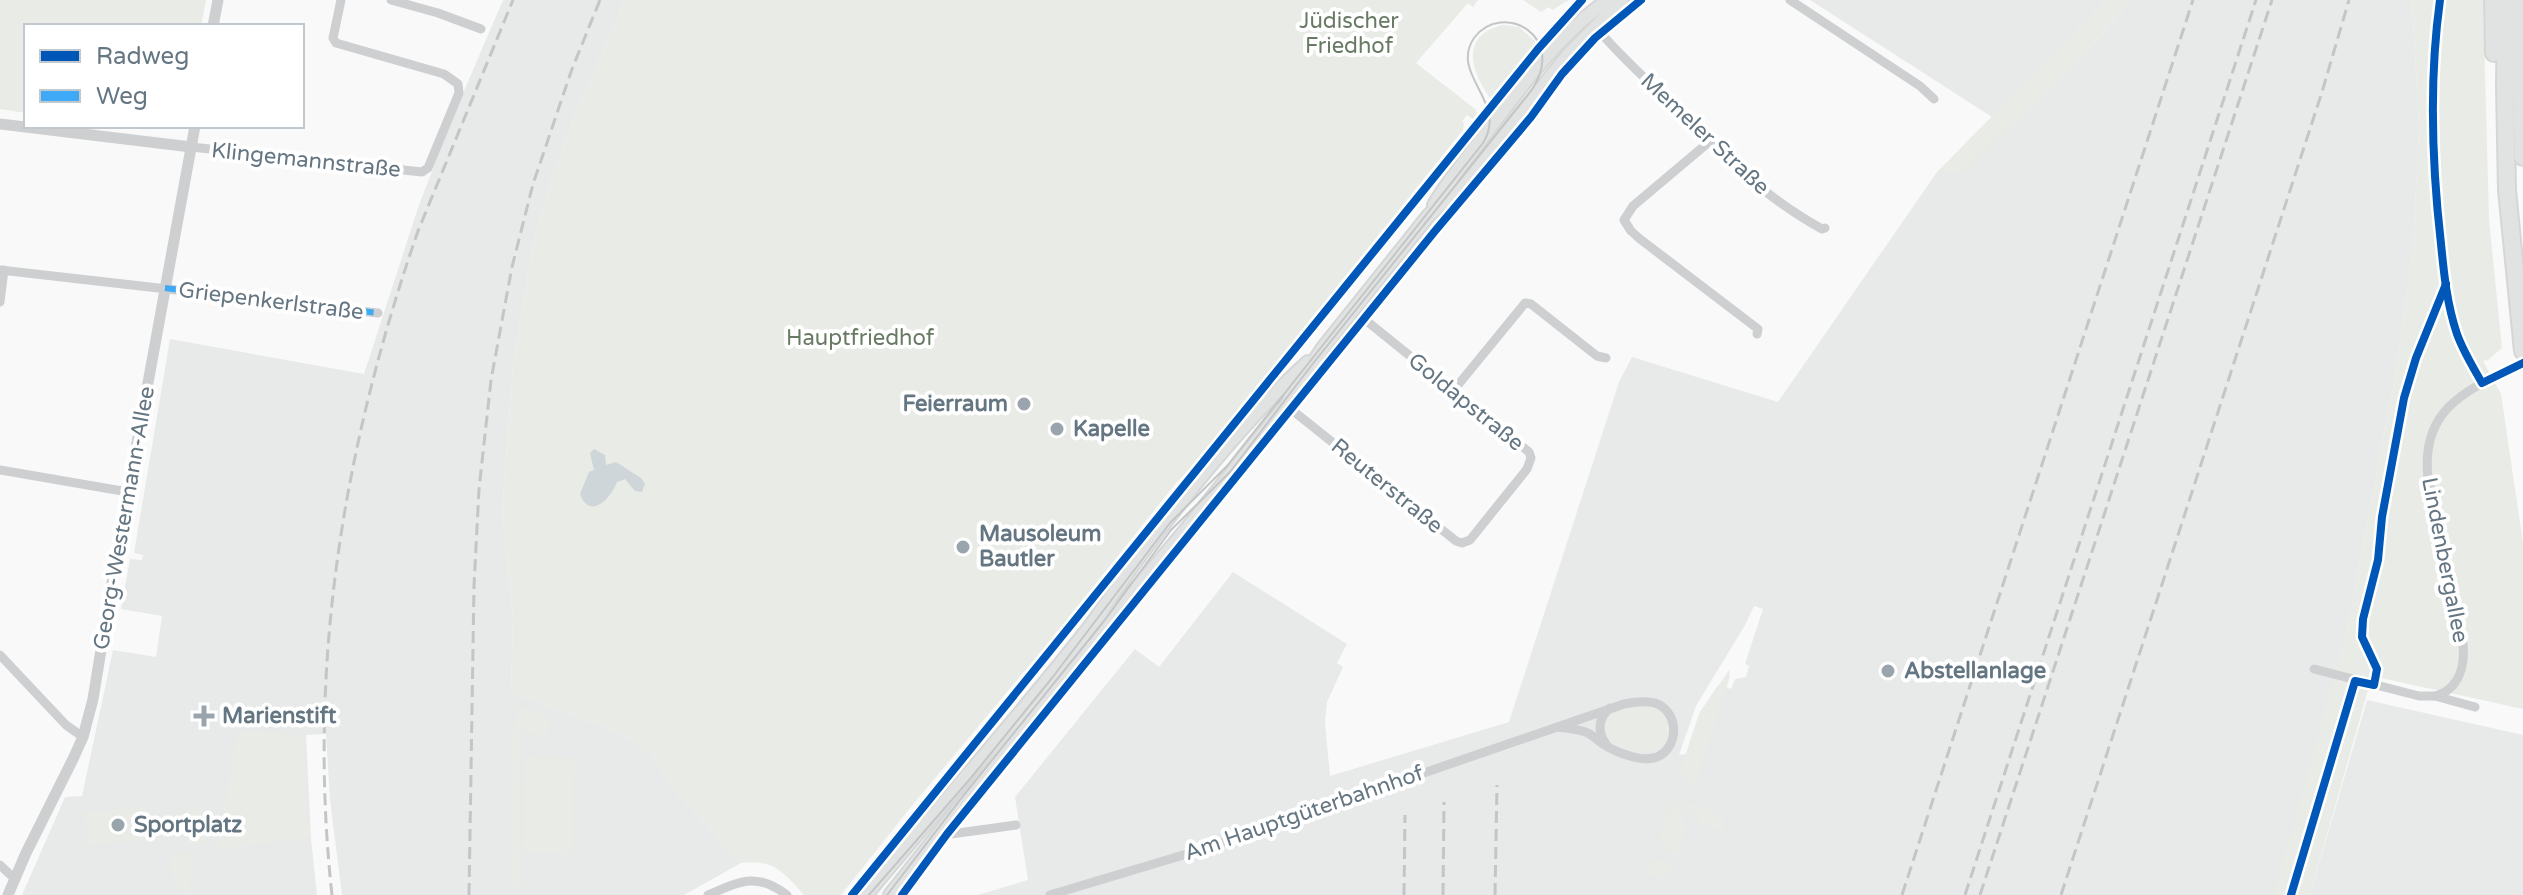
<svg xmlns="http://www.w3.org/2000/svg" width="2523" height="895" viewBox="0 0 2523 895" font-family="'Varela Round',sans-serif">
  <rect width="100%" height="100%" fill="#f9f9f9"/>
  <g fill="#e8e9e9" fill-rule="evenodd">
    <polygon points="503,0 625,0 570,128 549,187 533,245 513,365 502,512 513,618 511,692 620,733 650,752 676,792 741,863 684,895 342,895 330,800 326,734 306,735 311,839 317,895 22,895 65,797 82,796 113,650 156,657 162,616 121,609 130,559 142,560 143,555 134,553 170,339 364,374 418,208 451,121"/>
    <polygon points="1810,0 2107,0 1992,117"/>
    <path d="M 2131,0 L 2412,0 L 2419,126 L 2413,248 L 2394,382 L 2345,641 L 2274,895 L 978,895 L 1028,880 L 1015,797 L 1135,649 L 1159,667 L 1233,572 L 1347,644 L 1337,663 L 1343,667 L 1327,702 L 1325,722 L 1330,776 L 1509,722 L 1619,382 L 1632,357 L 1778,402 L 1937,172 L 1963,172 L 2103,33 ZM 1754,606 L 1763,609 L 1745,664 L 1749,666 L 1746,677 L 1735,679 L 1731,689 L 1719,684 L 1700,712 L 1686,754 L 1679,755 L 1696,706 L 1745,625 Z"/>
    <polygon points="2367,700 2523,735 2523,895 2310,895"/>
  </g>
  <g fill="#e8ebe6">
    <polygon points="0,0 206,0 201,26 26,26 26,113 0,109"/>
    <path d="M 625,0 L 1478,0 L 1473,7 L 1468,3 L 1416,63 L 1475,109 L 1477,113 L 1474,120 L 1467,115 L 1462,121 L 1464,124 L 1463,130 L 1196,462 L 1177,482 L 1048,643 L 910,808 L 841,895 L 804,895 C 783,872 774,859 741,863 L 676,792 L 650,752 L 620,733 L 511,692 L 513,618 L 502,512 L 513,365 L 533,245 L 549,187 L 570,128 Z"/>
    <polygon points="1523,0 1569,0 1552,10 1549,7 1541,12"/>
    <polygon points="2107,0 2131,0 2103,33 1963,173 1937,172"/>
    <polygon points="2412,0 2483,0 2489,219 2502,348 2488,360 2483,361 2501,394 2523,543 2523,709 2372,676 2310,895 2273,895 2345,641 2394,382 2413,248 2419,126"/>
    <path d="M 1503,25 L 1519,27 L 1536,42 L 1490,98 C 1471,72 1459,35 1503,25 Z"/>
    <polygon points="1729,670 1730,676 1696,784 1680,772 1698,717"/>
    <path d="M 1643,706 C 1688,710 1675,779 1609,740 C 1595,715 1624,708 1643,706 Z"/>
    <polygon points="520,707 552,718 545,737 520,729 521,885 513,885 512,729 519,729 513,726"/>
    <polygon points="238,730 303,735 309,838 216,850"/>
    <polygon points="525,757 575,758 573,854 524,853"/>
    <path d="M 1677,800 C 1685,822 1688,835 1678,856 L 1666,851 L 1659,839 L 1666,811 L 1670,812 L 1672,805 Z"/>
    <polygon points="1684,801 1717,812 1724,820 1723,832 1701,823"/>
    <polygon points="147,807 150,839 88,845 85,812"/>
    <polygon points="205,809 206,844 185,845 184,810"/>
    <polygon points="183,853 190,854 194,864 188,890 183,892 175,881 169,866 175,854"/>
    <polygon points="1654,859 1674,864 1669,874 1660,879 1646,874 1649,864"/>
  </g>
  <path fill="#ced6d9" d="M 594,449 L 605,455 L 606,465 L 616,462 L 641,478 L 645,484 L 642,492 L 635,491 L 625,479 L 617,482 C 611,498 590,521 580,494 L 589,472 L 594,470 L 590,453 Z"/>
  <g fill="none" stroke-linecap="round" stroke-linejoin="round">
    <g stroke="#d5d6d7" stroke-width="16">
      <g id="secondary">
        <path d="M 1434,205 C 1446,184 1462,165 1477,145 C 1516,94 1554,37 1608,0"/>
        <path d="M 866,895 C 938,808 1014,723 1084,634 C 1103,610 1119,584 1137,560 C 1187,492 1246,418 1308,362"/>
        <polyline points="890,895 1090,643 1184,532 1286,405 1322,349 1429,215 1469,178 1568,55 1622,0"/>
      </g>
    </g>
    <g stroke="#d5d6d6" stroke-width="20">
      <g id="motorway">
        <polyline points="2493,0 2494,53"/>
        <polyline points="2506,0 2505,87 2507,190 2523,351"/>
        <polyline points="2522,0 2520,59 2523,157"/>
      </g>
    </g>
    <g stroke="#cecfd0" stroke-width="9">
      <polyline points="391,0 438,13 481,29"/>
      <polyline points="1790,0 1920,86 1934,99"/>
      <path d="M 1595,26 C 1615,51 1640,73 1663,96 C 1712,146 1760,195 1822,229 L 1825,228"/>
      <polyline points="1709,142 1633,206 1624,220 1631,231 1640,239 1758,329 1757,334"/>
      <polyline points="191,147 422,172 428,168 459,93 458,84 444,74 336,43 333,38 341,0"/>
      <polyline points="0,270 378,313"/>
      <polyline points="0,302 4,270"/>
      <polyline points="1453,391 1525,303 1531,304 1597,356 1606,358"/>
      <polyline points="1272,394 1456,541 1462,543 1470,540 1527,469 1531,458 1529,452 1353,310"/>
      <polyline points="0,470 128,492"/>
      <polyline points="0,655 66,725 83,737"/>
      <polyline points="2314,669 2419,696 2435,696 2475,707"/>
      <path d="M 2435,696 C 2460,689 2465,665 2463,643 L 2428,478 C 2420,407 2469,389 2523,363"/>
      <path d="M 1606,744 C 1597,732 1598,718 1610,708"/>
      <polyline points="937,836 1016,825"/>
      <polyline points="0,865 15,879"/>
      <path d="M 708,895 C 741,881 756,872 787,895"/>
      <path d="M 1050,895 L 1200,850 L 1624,704 C 1634,702 1645,700 1655,703 C 1679,711 1680,747 1657,757 C 1642,763 1615,752 1603,744 C 1598,741 1594,736 1588,733 C 1579,729 1567,728 1557,727"/>
    </g>
    <g stroke="#cecfd0" stroke-width="11">
      <polyline points="213,26 218,0"/>
      <polyline points="0,124 191,147"/>
      <polyline points="8,895 26,853 73,759 83,737 93,699 117,552 195,126"/>
    </g>
    <use href="#secondary" stroke="#e1e2e2" stroke-width="12"/>
    <use href="#motorway" stroke="#e1e2e2" stroke-width="16"/>
    <path stroke="#c3c5c6" stroke-width="2" d="M 869,895 L 970,779 L 1052,678 L 1170,523 L 1227,466 L 1483,143 C 1509,102 1449,75 1474,38 C 1502,0 1569,36 1531,91 L 1311,366 L 1230,472 L 1171,530 L 1104,621 L 963,796 L 887,895"/>
    <g stroke="#c3c5c6" stroke-width="3" stroke-dasharray="12 6" stroke-linecap="butt">
      <path d="M 332,895 C 307,667 343,447 418,231 L 513,0"/>
      <polyline points="469,895 474,586 479,489 491,380 512,267 533,184 572,69 600,0"/>
      <polyline points="1404,895 1405,815"/>
      <polyline points="1443,895 1444,802"/>
      <polyline points="1495,895 1497,785"/>
      <polyline points="1902,895 2193,0"/>
      <polyline points="1965,895 2256,0"/>
      <polyline points="1980,895 2272,0"/>
      <polyline points="2061,895 2322,92 2349,0"/>
    </g>
    <polyline stroke="#3fa9f5" stroke-width="6" stroke-dasharray="12 6" stroke-linecap="butt" points="165,288 378,313"/>
    <g stroke="#fff" stroke-width="13">
      <g id="cycleway">
        <path d="M 2440,0 C 2429,79 2432,165 2441,244 C 2444,274 2447,305 2457,334 C 2463,351 2473,367 2482,383 L 2523,363"/>
        <polyline points="852,895 1538,49 1582,0"/>
        <polyline points="902,895 947,834 1435,231 1531,117 1562,74 1595,38 1641,0"/>
        <polyline points="2291,895 2355,681 2374,685 2377,669 2362,637 2363,619 2378,560 2382,517 2404,398 2416,358 2446,284"/>
      </g>
    </g>
    <use href="#cycleway" stroke="#0057b8" stroke-width="8"/>
  </g>
  <g fill="#99a4ac" stroke="#fff" stroke-width="3">
    <circle cx="1024" cy="404" r="8"/>
    <circle cx="1057" cy="429" r="8"/>
    <circle cx="963" cy="547" r="8"/>
    <circle cx="1888" cy="671" r="8"/>
    <path d="M200 704h8v8h8v8h-8v8h-8v-8h-8v-8h8z"/>
    <circle cx="118" cy="825" r="8"/>
  </g>
  <g text-anchor="middle" dominant-baseline="central" stroke-width="8" stroke-linejoin="round" paint-order="stroke">
    <g font-size="22" fill="#687a64" stroke="#fff">
      <text x="1349" y="21">Jüdischer<tspan x="1349" dy="25">Friedhof</tspan></text>
      <text x="860" y="338">Hauptfriedhof</text>
    </g>
    <g font-size="22" fill="#657683" stroke="#fff">
      <text transform="translate(1705 134) rotate(43)">Memeler Straße</text>
      <text transform="translate(306 160) rotate(6)">Klingemannstraße</text>
      <text transform="translate(271 301) rotate(7)">Griepenkerlstraße</text>
      <text transform="translate(1466 402) rotate(39)">Goldapstraße</text>
      <text transform="translate(1387 486) rotate(39)">Reuterstraße</text>
      <text transform="translate(124 518) rotate(-80)">Georg-Westermann-Allee</text>
      <text transform="translate(2445 560) rotate(79)">Lindenbergallee</text>
      <text transform="translate(1304 813) rotate(-19)">Am Hauptgüterbahnhof</text>
    </g>
    <g font-size="22" font-weight="bold" fill="#657683" stroke="#fff" text-anchor="start">
      <text x="1008" y="404" text-anchor="end">Feierraum</text>
      <text x="1073" y="429">Kapelle</text>
      <text x="979" y="534">Mausoleum<tspan x="979" dy="25">Bautler</tspan></text>
      <text x="1904" y="671">Abstellanlage</text>
      <text x="222" y="716">Marienstift</text>
      <text x="134" y="825">Sportplatz</text>
    </g>
  </g>
  <rect x="24" y="24" width="280" height="104" fill="#ffffff" stroke="#c1c8cd" stroke-width="2"/>
  <rect x="40" y="50" width="40" height="12" fill="#0057b8" stroke="#c1c8cd" stroke-width="2"/>
  <text x="96" y="64" font-size="24" fill="#657683">Radweg</text>
  <rect x="40" y="90" width="40" height="12" fill="#3fa9f5" stroke="#c1c8cd" stroke-width="2"/>
  <text x="96" y="104" font-size="24" fill="#657683">Weg</text>
</svg>
